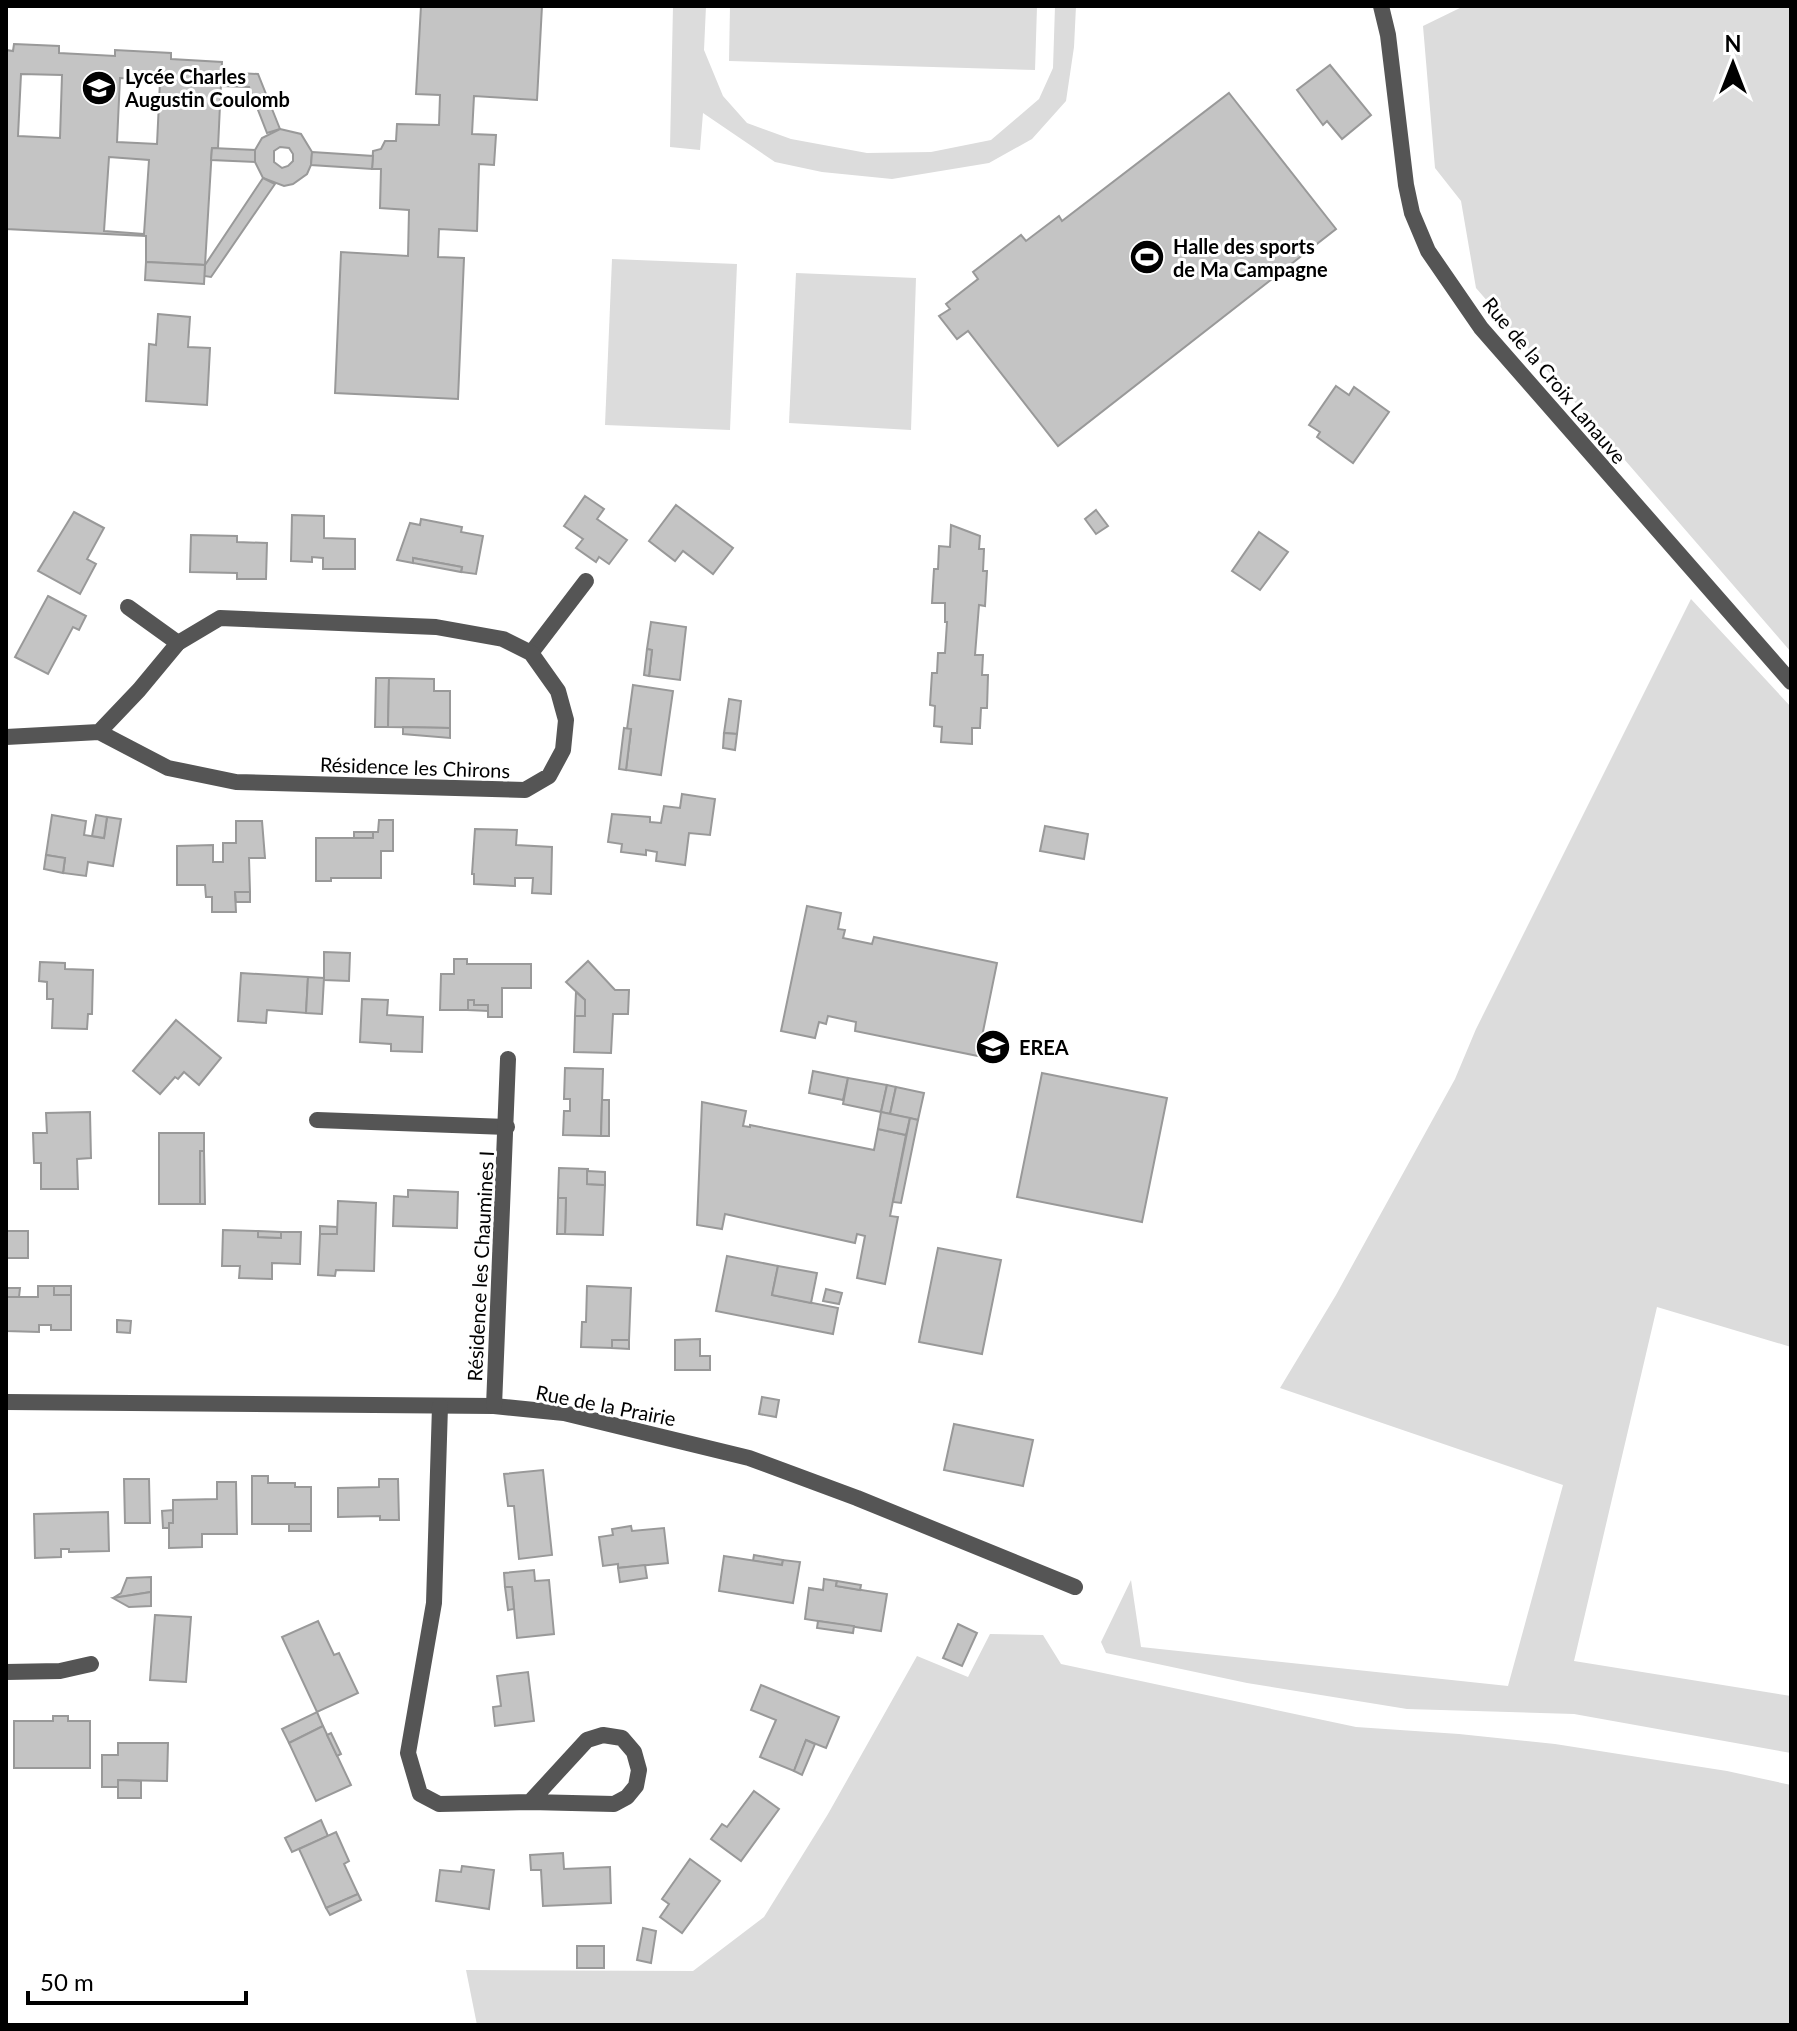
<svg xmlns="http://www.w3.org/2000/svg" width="1797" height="2031" viewBox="0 0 1797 2031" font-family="Lato,sans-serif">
  <rect width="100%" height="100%" fill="#fff"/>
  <g fill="#dcdcdc">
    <polygon points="673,6 706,6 704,50 723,96 747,123 791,139 867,153 931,152 991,140 1039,99 1053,68 1055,6 1076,6 1074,47 1066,101 1032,139 989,163 892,179 822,172 775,162 703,113 700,150 670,147"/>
    <polygon points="730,6 1037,6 1035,70 729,61"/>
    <polygon points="1464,6 1791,6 1791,652 1476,288 1461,201 1435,168 1423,26"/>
    <polygon points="612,259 737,264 730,430 605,425"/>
    <polygon points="796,273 916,278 911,430 789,423"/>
    <polygon points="1691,599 1791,707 1791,1347 1657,1307 1574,1661 1791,1696 1791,1753 1574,1714 1407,1709 1247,1683 1106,1653 1101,1642 1131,1580 1141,1647 1508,1686 1563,1485 1280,1388 1336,1295 1455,1079 1476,1029"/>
    <polygon points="990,1634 1043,1635 1061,1664 1356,1727 1459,1734 1555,1744 1727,1771 1791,1785 1791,2025 477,2025 466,1970 693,1971 764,1917 828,1814 917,1656 968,1677"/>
  </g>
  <g fill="#c4c4c4" stroke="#999" stroke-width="2" fill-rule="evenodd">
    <polygon points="421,6 542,6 537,100 474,96 472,134 496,135 494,165 479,164 477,231 439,229 438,257 464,258 458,399 335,393 341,252 408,256 409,210 380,208 381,169 372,169 373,151 381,149 385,141 396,141 397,124 439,125 440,95 416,94"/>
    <path d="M 14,44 L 59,46 L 59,53 L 115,56 L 115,50 L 171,53 L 171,59 L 222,62 L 218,148 L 212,148 L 205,265 L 146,262 L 146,236 L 6,229 L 6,50 L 13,51 ZM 21,74 L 62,75 L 60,138 L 18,136 ZM 120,78 L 160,81 L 157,144 L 117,142 ZM 109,157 L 149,160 L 144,234 L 104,231 Z"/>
    <polygon points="1330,65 1371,115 1342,139 1327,121 1323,125 1297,90"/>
    <polygon points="221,72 258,74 280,129 267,133 249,87 221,86"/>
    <polygon points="1229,93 1336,229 1058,446 968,331 957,339 939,316 950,309 946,304 978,279 973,272 1021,235 1026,241 1059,216 1062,221"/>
    <path d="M 280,129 L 301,134 L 312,152 L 311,165 L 307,174 L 293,184 L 284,186 L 263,178 L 255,162 L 255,150 L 262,138 ZM 280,147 L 289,148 L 293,154 L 293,161 L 288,166 L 282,168 L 274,162 L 274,151 Z"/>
    <polygon points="212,148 255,150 255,162 211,160"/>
    <polygon points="312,152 373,156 372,169 311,165"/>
    <polygon points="263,178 275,184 211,277 204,276 205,265"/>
    <polygon points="146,262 205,265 204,284 145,280"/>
    <polygon points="158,314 190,317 188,347 210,348 207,405 146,401 149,344 156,345"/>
    <polygon points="1336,386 1349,395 1354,387 1389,412 1353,463 1317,437 1320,432 1309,425"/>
    <polygon points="585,496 604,509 597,519 627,540 609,564 599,557 596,562 576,548 583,539 564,526"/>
    <polygon points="676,505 733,548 713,574 683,551 675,561 649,541"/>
    <polygon points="1096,510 1108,526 1096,534 1085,519"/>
    <polygon points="74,512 104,528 87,559 96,564 80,594 38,571"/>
    <polygon points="292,515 324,516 324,538 355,539 355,569 323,569 323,558 312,557 312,562 291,561"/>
    <polygon points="421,519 462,527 461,532 483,536 476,574 461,572 462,567 413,558 413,563 397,560 410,523 420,525"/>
    <polygon points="951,525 980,536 979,549 984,549 983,571 987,571 985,606 979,605 975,655 983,655 982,675 988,675 987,708 981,708 980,728 972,728 972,744 941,742 942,727 934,726 935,706 930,705 932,673 937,673 938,653 945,653 947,622 945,622 945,603 932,603 934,569 938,569 939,546 950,547"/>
    <polygon points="1259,532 1288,552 1260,590 1232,571"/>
    <polygon points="191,535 237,536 237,542 267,543 266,579 237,579 237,573 190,572"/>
    <polygon points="413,558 462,567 461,572 413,563"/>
    <polygon points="48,596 86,616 79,630 73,627 48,674 15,657"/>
    <polygon points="651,622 686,627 680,680 649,676 652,650 647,649"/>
    <polygon points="647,649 652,650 649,676 644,675"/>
    <polygon points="376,678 389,678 388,727 375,727"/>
    <polygon points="389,678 434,679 434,691 450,691 450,728 388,727"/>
    <polygon points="633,685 673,691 661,775 626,770 631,729 627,729"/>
    <polygon points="729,699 741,701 737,734 724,733"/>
    <polygon points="403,727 450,728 450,738 403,734"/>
    <polygon points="624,728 631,729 626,770 619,769"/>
    <polygon points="724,733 737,734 735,750 723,748"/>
    <polygon points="682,794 715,799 710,835 689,833 685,865 656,861 657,852 646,850 646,855 621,852 622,844 608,842 612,814 650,817 650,822 661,823 664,806 680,808"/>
    <polygon points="52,815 86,821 84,835 104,838 107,817 121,819 113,866 88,862 86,876 63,873 65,858 46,855"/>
    <polygon points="96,815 107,817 104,838 92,836"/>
    <polygon points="379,820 393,820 393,851 381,851 381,878 331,878 331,881 316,881 316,838 373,838 373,832 378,832"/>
    <polygon points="236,821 262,821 265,858 249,858 250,892 235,892 236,912 212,912 212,897 206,897 205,885 177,885 177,846 213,845 213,862 223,862 223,843 236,843"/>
    <polygon points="1045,826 1088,834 1084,859 1040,851"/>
    <polygon points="475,829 517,830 516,845 552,847 551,894 532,893 533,878 515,878 515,886 474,884 474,874 472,874"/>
    <rect x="354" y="832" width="19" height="6"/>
    <polygon points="46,855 65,858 63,873 44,869"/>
    <polygon points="235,892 250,892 250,902 236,902"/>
    <polygon points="807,906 841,913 838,929 845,930 843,938 872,944 874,937 997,963 978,1056 855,1031 856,1022 828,1016 826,1024 819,1022 815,1038 781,1031"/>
    <polygon points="324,952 350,953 349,981 324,980"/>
    <polygon points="454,959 467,959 467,964 531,964 531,988 502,988 502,1017 488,1017 488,1005 474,1005 474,1000 468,1000 468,1010 440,1010 441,974 454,974"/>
    <polygon points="588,961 615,990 629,990 628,1014 613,1014 611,1053 574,1052 575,1016 585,1016 585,1000 566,982"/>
    <polygon points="40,962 65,963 65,969 93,970 92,1014 88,1014 87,1029 52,1028 53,999 47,999 47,982 39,981"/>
    <polygon points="241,973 308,977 306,1013 267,1010 266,1023 238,1021"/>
    <polygon points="308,977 324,978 322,1014 306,1013"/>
    <polygon points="576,992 585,1000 585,1016 575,1016"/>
    <polygon points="362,999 388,1000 387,1015 423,1017 422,1052 391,1051 391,1044 360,1042"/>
    <polygon points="468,1000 474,1000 474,1005 488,1005 488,1011 468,1010"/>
    <polygon points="176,1020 221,1058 199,1085 184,1072 178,1079 175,1077 160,1094 133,1071"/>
    <polygon points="565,1068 603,1069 601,1136 563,1135 564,1111 570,1111 570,1099 564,1099"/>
    <polygon points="813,1071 848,1078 843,1100 809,1093"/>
    <polygon points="1042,1073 1167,1098 1142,1222 1017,1197"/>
    <polygon points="848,1078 887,1085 881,1112 843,1104"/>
    <polygon points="887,1085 896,1087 890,1114 881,1112"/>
    <polygon points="896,1087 924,1093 918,1120 890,1114"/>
    <polygon points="602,1100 609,1100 609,1136 601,1136"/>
    <polygon points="702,1102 746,1111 743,1126 750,1127 750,1125 874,1150 878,1129 906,1135 890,1216 898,1217 885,1284 857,1278 865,1236 857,1234 855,1243 725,1214 722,1229 697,1225"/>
    <polygon points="90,1112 91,1158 77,1159 78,1189 41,1189 41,1163 34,1163 33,1133 47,1133 46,1113"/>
    <polygon points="881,1112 910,1118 906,1135 878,1129"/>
    <polygon points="910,1118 918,1120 901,1203 893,1202"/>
    <polygon points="159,1133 204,1133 204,1151 200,1151 200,1204 159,1204"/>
    <polygon points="200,1151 204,1151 205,1204 200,1204"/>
    <polygon points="559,1168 588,1169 587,1184 605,1185 603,1235 565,1234 566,1198 558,1198"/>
    <polygon points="587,1171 605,1172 605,1185 587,1184"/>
    <polygon points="408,1190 458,1192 457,1228 393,1226 394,1196 408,1197"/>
    <polygon points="558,1198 566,1198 565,1234 557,1234"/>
    <polygon points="338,1201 376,1203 374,1271 336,1270 335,1276 318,1275 320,1234 337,1234"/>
    <polygon points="320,1226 337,1227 337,1234 320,1234"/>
    <polygon points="223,1230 258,1231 258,1237 281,1238 281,1232 301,1232 300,1264 272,1263 272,1279 239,1278 240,1266 222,1266"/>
    <rect x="6" y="1231" width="22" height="27"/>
    <polygon points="258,1231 281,1232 281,1238 258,1237"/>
    <polygon points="938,1248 1001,1260 982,1354 919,1342"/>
    <polygon points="727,1256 778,1266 772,1295 838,1308 833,1334 716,1311"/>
    <polygon points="778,1266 817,1273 811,1303 772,1295"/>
    <polygon points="38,1286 54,1286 54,1295 71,1295 71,1330 51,1330 51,1325 39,1325 39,1332 6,1331 6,1297 38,1297"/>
    <rect x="54" y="1286" width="17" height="9"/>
    <polygon points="587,1286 631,1288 629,1340 612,1340 612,1348 581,1347 582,1322 586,1322"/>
    <polygon points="6,1288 20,1288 19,1297 6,1297"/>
    <polygon points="826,1289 842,1293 839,1304 823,1301"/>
    <polygon points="117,1320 131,1321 130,1333 117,1332"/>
    <polygon points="700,1339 700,1356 710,1356 710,1370 675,1370 675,1340"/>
    <polygon points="612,1340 629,1340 629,1349 612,1348"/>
    <polygon points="762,1397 779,1400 776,1417 759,1414"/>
    <polygon points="954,1424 1033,1440 1023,1486 944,1470"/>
    <polygon points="543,1470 552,1555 519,1559 514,1506 508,1506 504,1474"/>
    <polygon points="252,1476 268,1476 268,1483 295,1483 295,1487 311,1487 311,1524 252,1524"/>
    <polygon points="124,1479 149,1479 150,1523 125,1523"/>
    <polygon points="379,1479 398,1479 399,1520 380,1520 380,1516 338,1517 338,1488 379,1487"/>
    <polygon points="217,1482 236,1482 237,1534 202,1534 202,1547 169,1548 169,1523 173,1523 173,1500 217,1499"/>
    <polygon points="173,1510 173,1523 169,1523 169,1528 163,1528 162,1511"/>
    <polygon points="108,1512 109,1551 69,1552 69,1549 61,1549 61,1557 35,1558 34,1514"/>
    <rect x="289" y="1524" width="22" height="7"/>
    <polygon points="631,1526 632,1531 664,1528 668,1563 618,1568 618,1564 603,1566 599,1537 613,1535 612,1529"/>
    <polygon points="754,1555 783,1560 782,1565 753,1561"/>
    <polygon points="724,1556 782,1565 783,1560 800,1562 793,1603 719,1591"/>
    <polygon points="645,1565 647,1578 620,1582 618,1568"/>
    <polygon points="534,1570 535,1581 549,1580 554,1634 517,1638 512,1587 505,1587 504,1573"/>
    <polygon points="151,1577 151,1592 113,1598 121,1593 127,1578"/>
    <polygon points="824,1579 837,1581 836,1586 887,1594 881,1631 805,1619 809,1588 823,1590"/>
    <polygon points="837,1581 861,1585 860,1590 836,1586"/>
    <polygon points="505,1587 512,1587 514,1609 508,1610"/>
    <polygon points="151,1592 151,1606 129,1607 113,1598"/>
    <polygon points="155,1615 191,1617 186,1682 150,1680"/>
    <polygon points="318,1621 334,1655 339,1653 358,1693 317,1712 282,1637"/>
    <polygon points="818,1621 854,1626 853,1633 817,1628"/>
    <polygon points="958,1624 977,1633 962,1666 943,1658"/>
    <polygon points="528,1672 534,1721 495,1726 493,1707 501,1706 497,1676"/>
    <polygon points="761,1685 839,1717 826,1748 806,1740 794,1771 760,1757 776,1720 751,1710"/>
    <polygon points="317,1712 323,1726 289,1743 282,1729"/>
    <polygon points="53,1716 68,1716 68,1721 90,1721 90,1768 14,1768 14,1721 53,1721"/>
    <polygon points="323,1726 351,1785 316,1801 289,1743"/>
    <polygon points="331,1733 341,1754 337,1756 327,1735"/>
    <polygon points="806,1740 815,1744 802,1775 794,1771"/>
    <polygon points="118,1743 168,1743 167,1781 118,1780 118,1787 102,1787 102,1755 118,1755"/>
    <polygon points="118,1780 141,1781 141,1798 118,1798"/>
    <polygon points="754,1791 779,1809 741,1861 711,1839 722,1824 727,1827"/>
    <polygon points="321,1820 328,1836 292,1852 285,1838"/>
    <polygon points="336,1832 349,1861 344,1864 358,1894 326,1908 299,1849"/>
    <polygon points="563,1853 564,1869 610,1867 611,1903 543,1906 541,1870 531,1870 530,1855"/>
    <polygon points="690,1859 720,1881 682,1933 660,1917 669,1904 662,1899"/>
    <polygon points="462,1866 494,1870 489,1909 436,1901 440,1870 461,1872"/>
    <polygon points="358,1894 361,1900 330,1915 326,1908"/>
    <polygon points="643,1928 656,1931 651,1963 637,1960"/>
    <rect x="577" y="1946" width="27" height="22"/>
  </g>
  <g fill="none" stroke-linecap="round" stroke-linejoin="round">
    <g stroke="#555" stroke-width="16">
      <polyline points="1381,6 1388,35 1406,185 1412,213 1428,251 1481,328 1791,682"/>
      <polyline points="128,607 178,643"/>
      <polyline points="531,653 586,581"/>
      <polyline points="6,737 99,732 168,768 236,782 525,790 549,776 563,750 566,720 558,691 531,653 503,639 436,627 220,618 178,643 139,690 99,732"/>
      <polyline points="317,1120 507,1127"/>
      <polyline points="6,1402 494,1406 564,1413 749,1458 857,1498 1075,1587"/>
      <polyline points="440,1406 434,1603 408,1753 420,1794 439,1804 530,1802 614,1804 627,1797 636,1786 639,1770 634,1752 622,1738 603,1735 587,1740 530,1802"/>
      <polyline points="494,1406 508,1059"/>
      <polyline points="6,1672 60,1671 91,1664"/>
    </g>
  </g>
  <defs>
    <g id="school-disc" transform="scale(1.8)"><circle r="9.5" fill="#000" stroke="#fff"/><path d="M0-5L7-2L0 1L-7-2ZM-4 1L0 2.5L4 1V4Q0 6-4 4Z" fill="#fff"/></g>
    <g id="stadium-disc" transform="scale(1.8)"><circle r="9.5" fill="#000" stroke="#fff"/><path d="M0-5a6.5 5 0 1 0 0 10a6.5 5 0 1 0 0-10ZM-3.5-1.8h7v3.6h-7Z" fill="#fff"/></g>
    <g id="university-disc" transform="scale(1.8)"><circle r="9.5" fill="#000" stroke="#fff"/><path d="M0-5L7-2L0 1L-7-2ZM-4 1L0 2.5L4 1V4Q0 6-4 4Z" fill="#fff"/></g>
  </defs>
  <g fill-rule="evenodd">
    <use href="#school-disc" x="99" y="88"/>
    <use href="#stadium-disc" x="1147" y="257"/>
    <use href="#university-disc" x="993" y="1047"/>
  </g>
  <g text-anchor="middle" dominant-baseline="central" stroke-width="6" stroke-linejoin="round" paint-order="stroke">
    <g font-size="20" font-weight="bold" fill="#000" stroke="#fff" text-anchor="start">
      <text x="125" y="76">Lycée Charles<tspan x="125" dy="23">Augustin Coulomb</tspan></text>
      <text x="1173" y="246">Halle des sports<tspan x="1173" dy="23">de Ma Campagne</tspan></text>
      <text x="1019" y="1047">EREA</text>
    </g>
    <g font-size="20" fill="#000" stroke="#fff">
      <text transform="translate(1555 380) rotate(50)">Rue de la Croix Lanauve</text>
      <text transform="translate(415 767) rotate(2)">Résidence les Chirons</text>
      <text transform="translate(480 1266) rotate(-87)">Résidence les Chaumines I</text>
      <text transform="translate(606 1405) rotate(11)">Rue de la Prairie</text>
    </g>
  </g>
  <rect width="1797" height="2031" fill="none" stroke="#000000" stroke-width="16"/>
  <g transform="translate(1733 64)" stroke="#ffffff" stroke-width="6" paint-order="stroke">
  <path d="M0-6L14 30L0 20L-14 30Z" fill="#000000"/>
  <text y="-12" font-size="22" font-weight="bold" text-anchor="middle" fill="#000000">N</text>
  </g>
  <path d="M28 1991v12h218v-12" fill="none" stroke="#000000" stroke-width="4"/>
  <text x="40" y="1991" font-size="24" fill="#000000" stroke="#ffffff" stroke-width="6" paint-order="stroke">50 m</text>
</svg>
